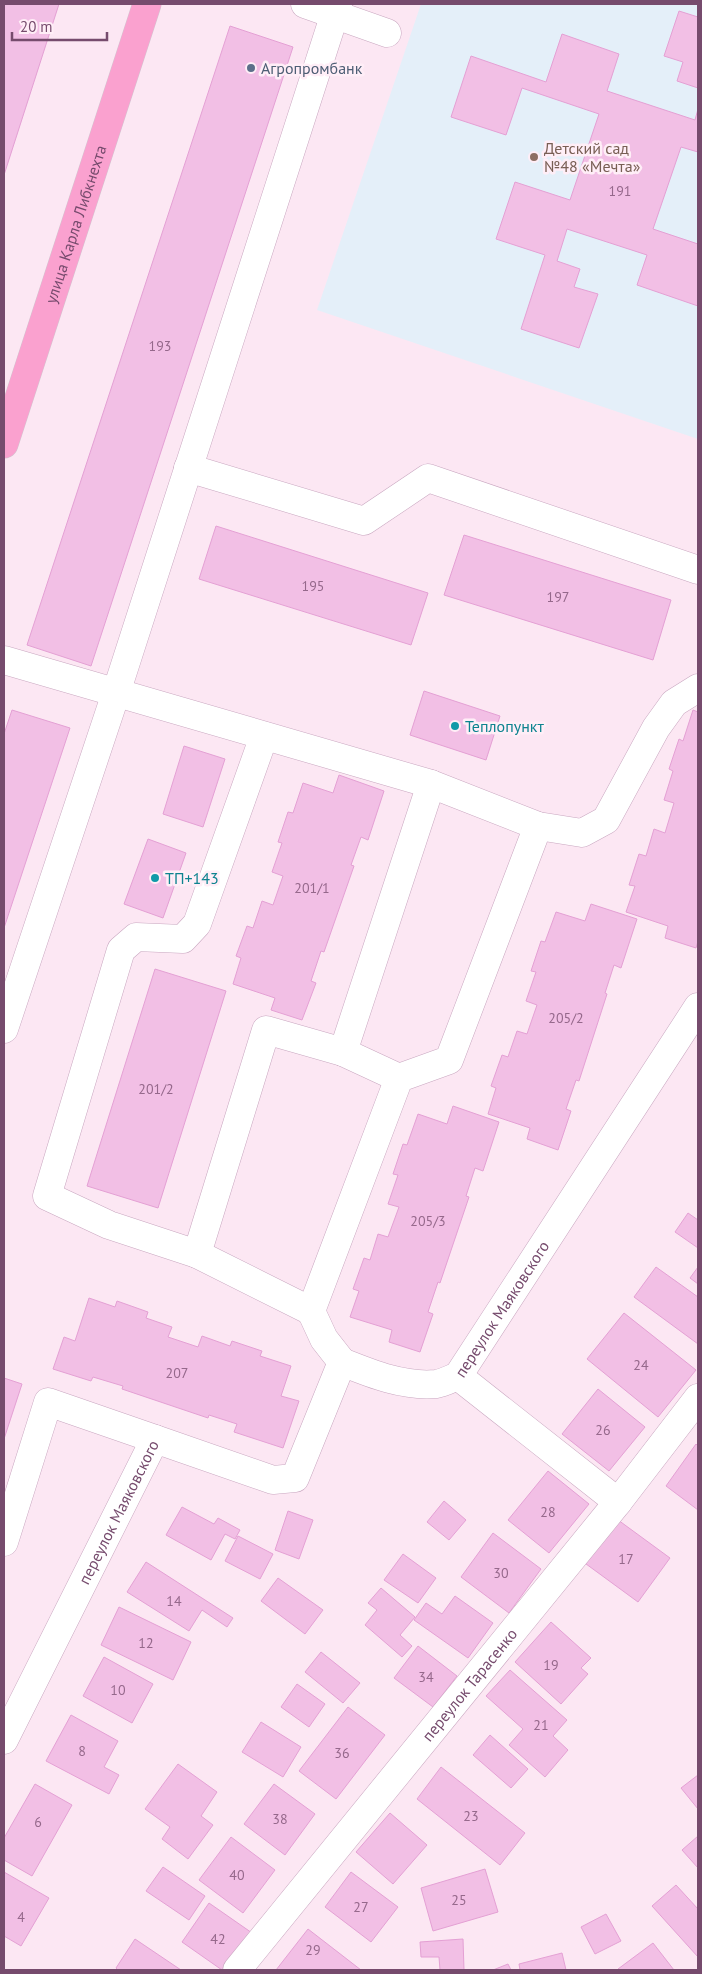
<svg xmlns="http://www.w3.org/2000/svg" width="702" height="1974" viewBox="0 0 702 1974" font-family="'PT Sans',sans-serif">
  <rect width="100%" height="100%" fill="#fce7f3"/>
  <polygon fill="#e4eff9" points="421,4 698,4 698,439 317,310"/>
  <g fill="#f2bfe5" stroke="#e4a0d4">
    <polygon points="4,4 59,4 4,175"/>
    <polygon points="679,11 698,17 698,88 677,81 683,62 664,56"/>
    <polygon points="230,26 293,47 91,666 27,645"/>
    <polygon points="562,34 619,54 607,91 695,120 698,109 698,152 681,147 653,229 698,244 698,306 637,285 647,255 567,229 557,261 580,269 574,287 598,294 579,348 521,329 545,255 496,239 515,182 570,200 599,114 522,88 506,135 451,117 471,56 546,82"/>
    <polygon points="216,526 428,593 411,645 199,579"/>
    <polygon points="464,535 671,600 653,660 444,595"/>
    <polygon points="424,691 500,716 486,760 410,735"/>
    <polygon points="12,710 70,728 4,928 4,734"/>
    <polygon points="693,710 698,712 698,941 696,948 665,938 668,926 626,912 635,886 629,885 639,854 646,856 654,829 665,833 674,803 664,800 673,771 669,769 679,739 683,741"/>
    <polygon points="184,746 225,759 203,827 163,814"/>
    <polygon points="339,775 384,791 368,840 361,837 351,865 354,866 324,952 321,951 311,981 316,983 302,1020 271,1010 275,998 233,984 241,958 236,956 247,926 253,928 262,901 273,905 283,876 272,872 282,843 278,842 288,812 293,813 303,783 333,793"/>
    <polygon points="148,839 186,853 163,918 124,904"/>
    <polygon points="591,904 637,919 621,968 614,965 605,993 607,994 579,1081 576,1080 566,1109 571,1111 558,1150 527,1139 530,1128 488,1114 496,1088 491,1086 502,1055 508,1057 517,1031 527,1034 537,1005 526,1001 536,972 531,971 541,941 545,942 556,912 585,921"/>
    <polygon points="155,969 226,991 158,1208 87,1186"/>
    <polygon points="453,1106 499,1122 483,1171 475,1168 466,1196 469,1197 440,1283 438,1282 428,1312 433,1314 420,1352 389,1342 392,1330 350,1317 359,1291 353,1289 364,1258 370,1260 378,1234 388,1237 399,1207 388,1204 398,1175 393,1174 403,1144 407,1145 418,1114 447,1124"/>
    <polygon points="688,1213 698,1220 698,1248 675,1232"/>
    <polygon points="656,1267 698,1297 698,1344 634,1297"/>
    <polygon points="698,1267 698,1284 690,1278"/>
    <polygon points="89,1298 115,1307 117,1301 148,1312 146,1318 172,1327 168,1337 198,1347 202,1336 230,1346 232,1341 262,1351 260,1356 291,1366 281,1396 299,1401 283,1448 234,1432 237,1424 209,1415 208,1418 122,1389 123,1386 93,1377 91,1381 53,1369 64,1337 75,1341"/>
    <polygon points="624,1313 696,1370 658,1417 587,1359"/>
    <polygon points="4,1378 22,1384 4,1439"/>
    <polygon points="598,1389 645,1427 609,1471 562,1434"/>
    <polygon points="696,1444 698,1446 698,1510 666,1486"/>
    <polygon points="548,1471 589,1504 549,1553 508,1520"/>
    <polygon points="444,1501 466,1520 449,1540 427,1522"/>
    <polygon points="182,1507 214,1524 218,1518 240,1530 235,1539 225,1534 211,1560 166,1535"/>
    <polygon points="288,1511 313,1520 299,1559 275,1550"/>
    <polygon points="614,1517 670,1558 638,1602 582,1561"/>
    <polygon points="493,1533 541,1569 509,1613 461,1577"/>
    <polygon points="238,1536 273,1554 260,1579 225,1561"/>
    <polygon points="403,1554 436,1578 418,1603 384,1580"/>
    <polygon points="146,1562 233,1618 227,1627 202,1610 189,1631 127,1592"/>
    <polygon points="278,1578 323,1610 305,1634 261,1601"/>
    <polygon points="381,1588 415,1617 400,1635 412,1646 402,1657 365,1625 377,1610 368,1603"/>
    <polygon points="455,1596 493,1623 468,1658 414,1620 426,1603 442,1614"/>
    <polygon points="119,1607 191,1642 173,1680 101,1645"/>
    <polygon points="551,1622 591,1658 581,1668 588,1674 561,1704 515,1662"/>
    <polygon points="418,1646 457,1676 433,1707 394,1678"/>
    <polygon points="321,1652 360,1683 343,1703 305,1672"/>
    <polygon points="104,1657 153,1684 132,1723 83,1696"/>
    <polygon points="510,1670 567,1720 553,1736 568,1750 545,1777 509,1745 523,1729 486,1696"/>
    <polygon points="297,1684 325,1704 309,1727 281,1707"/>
    <polygon points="348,1707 385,1735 336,1799 299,1771"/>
    <polygon points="71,1715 118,1741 104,1767 119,1775 109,1794 46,1761"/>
    <polygon points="261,1722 301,1747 283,1777 242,1752"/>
    <polygon points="490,1735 528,1769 511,1788 473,1755"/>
    <polygon points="178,1764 217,1792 201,1816 213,1825 188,1859 162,1839 170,1827 145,1809"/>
    <polygon points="441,1767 525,1833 500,1865 417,1799"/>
    <polygon points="698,1775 698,1809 681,1788"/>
    <polygon points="35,1784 72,1805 32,1876 4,1860 4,1838"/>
    <polygon points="274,1784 315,1814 285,1855 244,1824"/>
    <polygon points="390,1813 427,1845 393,1884 356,1852"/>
    <polygon points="698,1836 698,1868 682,1850"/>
    <polygon points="231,1837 275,1870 243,1913 199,1880"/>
    <polygon points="163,1867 205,1896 189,1920 146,1891"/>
    <polygon points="485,1869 498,1912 433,1931 421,1888"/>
    <polygon points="4,1872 49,1898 21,1946 4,1936"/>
    <polygon points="351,1872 398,1907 371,1942 325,1907"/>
    <polygon points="676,1885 698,1909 698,1957 652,1906"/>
    <polygon points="209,1903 255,1935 230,1970 222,1970 182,1942"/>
    <polygon points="606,1914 621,1941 595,1954 581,1927"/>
    <polygon points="308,1929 361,1970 276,1970"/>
    <polygon points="135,1939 181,1970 118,1970 116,1968"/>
    <polygon points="463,1939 464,1970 440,1970 439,1957 421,1957 420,1942"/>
    <polygon points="653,1943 674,1970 619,1970 618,1969"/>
    <polygon points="562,1953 566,1970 520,1970 519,1964"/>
    <polygon points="508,1964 511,1970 493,1970"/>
  </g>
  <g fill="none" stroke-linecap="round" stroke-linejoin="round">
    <g stroke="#c9a7c0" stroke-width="29">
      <g id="minor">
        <polyline points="305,4 387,33"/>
        <polyline points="188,468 364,521 428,478 698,570"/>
        <polyline points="4,660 431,784 538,826 582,833 606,820 656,728 674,703 698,688"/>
        <polyline points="4,1029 116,693 338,4"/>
        <polyline points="399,1078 343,1052 431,784"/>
        <polyline points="197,1254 109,1225 47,1196 121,950 136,937 183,939 197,924 264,736"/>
        <polyline points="311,1311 197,1254 266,1030 343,1052"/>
        <polyline points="342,1362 324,1339 311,1311 399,1078 449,1060 538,826"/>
        <polyline points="458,1376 618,1502"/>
        <polyline points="4,1542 48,1402 155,1439"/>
        <path id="s1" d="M 4,1740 L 155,1439 L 273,1480 L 295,1478 L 342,1362 C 372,1374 404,1387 436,1384 C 444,1383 452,1378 458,1376 L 698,1007"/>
        <path id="s2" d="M 237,1970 L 618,1502 L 698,1398"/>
      </g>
    </g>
    <g stroke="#d3c5d0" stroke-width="29">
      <g id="major">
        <path id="s3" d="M 4,444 L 147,4"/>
      </g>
    </g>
    <use href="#minor" stroke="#fff" stroke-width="28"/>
    <use href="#major" stroke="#faa1cf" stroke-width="28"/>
  </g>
  <circle fill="#5c6f8a" stroke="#ffeef7" stroke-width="2" cx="251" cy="68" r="5"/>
  <circle fill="#8d6e63" stroke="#ffeef7" stroke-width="2" cx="534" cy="157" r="5"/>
  <g fill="#0f9aa8" stroke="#ffeef7" stroke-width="2">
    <circle cx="455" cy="726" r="5"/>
    <circle cx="155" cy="878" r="5"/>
  </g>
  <g text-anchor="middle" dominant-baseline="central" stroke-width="5" stroke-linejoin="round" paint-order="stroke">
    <g font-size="14" fill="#95688b">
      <text x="620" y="191">191</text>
      <text x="160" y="346">193</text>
      <text x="313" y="586">195</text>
      <text x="558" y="597">197</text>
      <text x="312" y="888">201/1</text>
      <text x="566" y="1018">205/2</text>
      <text x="156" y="1089">201/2</text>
      <text x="428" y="1221">205/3</text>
      <text x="641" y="1365">24</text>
      <text x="177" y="1373">207</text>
      <text x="603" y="1430">26</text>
      <text x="548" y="1512">28</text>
      <text x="626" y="1559">17</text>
      <text x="501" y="1573">30</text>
      <text x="174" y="1601">14</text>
      <text x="146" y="1643">12</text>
      <text x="551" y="1665">19</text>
      <text x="426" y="1677">34</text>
      <text x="118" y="1690">10</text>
      <text x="541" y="1725">21</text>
      <text x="82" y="1751">8</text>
      <text x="342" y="1753">36</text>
      <text x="471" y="1816">23</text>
      <text x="280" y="1819">38</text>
      <text x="38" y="1822">6</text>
      <text x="237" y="1875">40</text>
      <text x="459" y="1900">25</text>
      <text x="361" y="1907">27</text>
      <text x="21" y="1917">4</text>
      <text x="218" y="1939">42</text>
      <text x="313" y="1950">29</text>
    </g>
    <g font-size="16" fill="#4e5e75" stroke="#ffeef7" text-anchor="start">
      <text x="261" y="68">Агропромбанк</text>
    </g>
    <g font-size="16" fill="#785e54" stroke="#ffeef7" text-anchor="start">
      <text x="544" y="148">Детский сад<tspan x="544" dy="18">№48 «Мечта»</tspan></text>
    </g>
    <g font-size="16" fill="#764b6d" stroke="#ffeef7">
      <text stroke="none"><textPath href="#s3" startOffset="231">улица Карла Либкнехта</textPath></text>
      <text stroke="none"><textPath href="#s1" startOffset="810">переулок Маяковского</textPath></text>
      <text stroke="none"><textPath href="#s1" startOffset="255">переулок Маяковского</textPath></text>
      <text stroke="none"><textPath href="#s2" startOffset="368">переулок Тарасенко</textPath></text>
    </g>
    <g font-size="16" fill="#0d838f" stroke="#ffeef7" text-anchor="start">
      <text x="465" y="726">Теплопункт</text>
      <text x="165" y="878">ТП+143</text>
    </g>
  </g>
  <rect width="702" height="1974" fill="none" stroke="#764b6d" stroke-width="10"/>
  <path d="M12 32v8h95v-8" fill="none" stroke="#764b6d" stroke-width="2.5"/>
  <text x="20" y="32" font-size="15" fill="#764b6d" stroke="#ffeef7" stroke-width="4" paint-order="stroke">20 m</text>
</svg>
